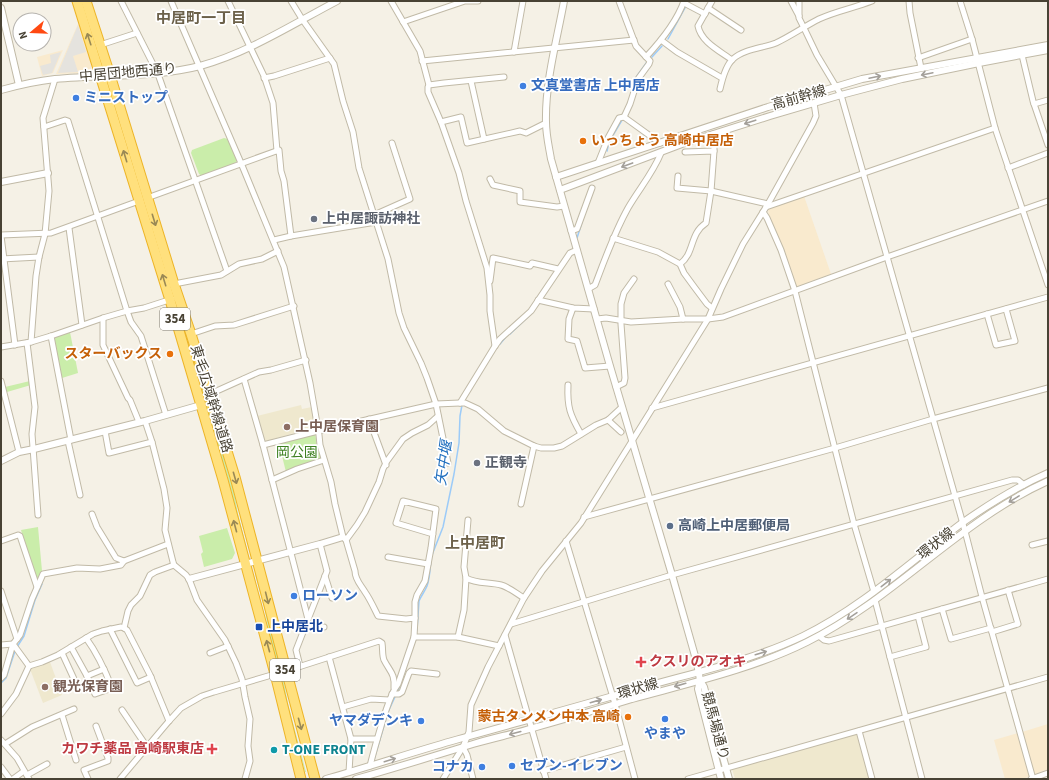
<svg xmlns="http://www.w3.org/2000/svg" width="1049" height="780" viewBox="0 0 1049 780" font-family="'Source Sans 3','Noto Sans JP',sans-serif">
  <rect width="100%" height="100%" fill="#f5f1e6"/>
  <g fill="#f9eace">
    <polygon points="78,24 79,25 92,66 88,73 56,74"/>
    <polygon points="63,50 53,73 42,76 37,57"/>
    <polygon points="804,196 831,274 796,287 783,247 769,218 768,209"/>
    <polygon points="1048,724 1048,769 1035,774 1033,773 1022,732"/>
    <polygon points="1018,733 1030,775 1028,777 1023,779 1005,779 994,740"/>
  </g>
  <g fill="#efe8ce">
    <polygon points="301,405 302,409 312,407 315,426 313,428 266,441 264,440 257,416"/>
    <polygon points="50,662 62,695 43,703 30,669"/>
    <polygon points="857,733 870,779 735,779 732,769"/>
  </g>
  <g fill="#caedaa">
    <polygon points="224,138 228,139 237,161 234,164 202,176 199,174 191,153 192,150"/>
    <polygon points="179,307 233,486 238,514 247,549 246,549 228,479 176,308"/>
    <polygon points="70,332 78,373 62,378 54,339 56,337"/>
    <polygon points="30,381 31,385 7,392 5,387"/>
    <polygon points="315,433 317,445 321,458 319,460 286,472 279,444"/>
    <polygon points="38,527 42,571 37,579 21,530"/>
    <polygon points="227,528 235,553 232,559 204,567 201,554 203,552 199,536"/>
    <polygon points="255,574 257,574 282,672 288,704 306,772 305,772 270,638 265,611"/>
  </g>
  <g fill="#e5e3de">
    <polygon points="78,25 86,52 73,56 78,72 58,73"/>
    <polygon points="61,52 52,73 43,75 40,66 51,63 50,55"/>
  </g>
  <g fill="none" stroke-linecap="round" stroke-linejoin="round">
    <g stroke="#9ccbf8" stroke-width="1.5">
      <polyline points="668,39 686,6"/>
      <polyline points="652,57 662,46"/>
      <polyline points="637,76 647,62"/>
      <polyline points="607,151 609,142 622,120"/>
      <polyline points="577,238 583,219"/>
      <polyline points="510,334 532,313"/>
      <polyline points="500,344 505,338"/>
      <polyline points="432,555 443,527 454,474 459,443 460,416 462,405"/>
      <path d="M 417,630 L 419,601 C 421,596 425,591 427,586 C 430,578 430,568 431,559"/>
      <polyline points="17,647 24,636 35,600 42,584"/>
      <polyline points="1,683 6,678 15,651"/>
      <polyline points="373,763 388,712 400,686"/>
    </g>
    <g stroke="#c1baa7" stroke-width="7">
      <g id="minor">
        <polyline points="121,1 158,74 227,271"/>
        <path d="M 171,1 L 241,163 L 284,267 L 310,383 L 319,435 L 320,445 L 331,482 L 335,504 L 343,537 L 346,540 L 355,571 C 355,580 361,585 365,592 C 370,599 374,608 378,616 L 406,619 L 415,618 L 414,637 L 398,684 C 391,693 388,705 384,716 C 379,733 374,749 370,766"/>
        <polyline points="228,1 264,76 273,103 277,151"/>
        <polyline points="291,1 302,19 334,64 343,101 353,132 359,168 388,259 399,313 404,328 421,363 427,378 436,404 448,463"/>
        <polyline points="391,1 420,51 429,85 444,83 504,77"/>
        <polyline points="619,1 636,46 650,61 649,64 638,79 630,104 624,117"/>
        <path d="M 712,1 L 698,26 C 701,42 720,51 732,60"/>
        <polyline points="791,1 799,16"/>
        <polyline points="799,1 799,18 804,28 817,55 841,95 965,531 982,597 1033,779"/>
        <polyline points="909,1 910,13 921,68"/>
        <polyline points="960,1 972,39 995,128 1048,285"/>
        <polyline points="684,3 705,14"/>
        <polyline points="708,8 741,30"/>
        <polyline points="403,22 465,1 478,1"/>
        <polyline points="661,40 677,52 722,78"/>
        <polyline points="100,45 137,33"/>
        <polyline points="514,52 523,1"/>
        <polyline points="1022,55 1033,101 1048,145"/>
        <path d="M 646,57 C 660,42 677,21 684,1"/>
        <polyline points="918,58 972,39"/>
        <polyline points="422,61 634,40"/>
        <polyline points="264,78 274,76 330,58"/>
        <polyline points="471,81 484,139"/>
        <polyline points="429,85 428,87 428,92 441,122 459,173 466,201 487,268 490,295 490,311 495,346"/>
        <path d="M 720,89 C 722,80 726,65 733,59 C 744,49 763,48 776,43 C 791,36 805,26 819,19 C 836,11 854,8 872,1"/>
        <polyline points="1034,104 1048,100"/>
        <polyline points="441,122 461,117 467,143 520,131 526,133 546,123"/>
        <polyline points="44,127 65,120 68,121 127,311 131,322 141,336 166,415"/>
        <polyline points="713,134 714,140 714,151"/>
        <polyline points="598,163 608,138 619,118 624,117 660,143"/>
        <polyline points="1008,168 1048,153"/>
        <polyline points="678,176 677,188 711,191 768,204"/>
        <polyline points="490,179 493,185 520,191 520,202 557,207 564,206"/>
        <polyline points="147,198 279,150 281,171 284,181 291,236"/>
        <polyline points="766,207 995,128"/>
        <polyline points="763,212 767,218 781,250 795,291 854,524 874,592"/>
        <polyline points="374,215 410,199 392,143"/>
        <polyline points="69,228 82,325"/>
        <polyline points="571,231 577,229 592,188"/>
        <polyline points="1,235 51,233 139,201"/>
        <polyline points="1,236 15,345"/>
        <polyline points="613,238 658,252 680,264 684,273 695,288 707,304 712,308"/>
        <polyline points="274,240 291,236 376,222"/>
        <polyline points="1,259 39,257"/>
        <path d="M 680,264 C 695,253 689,234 706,223 L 711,191 L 714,151 L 685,152"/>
        <polyline points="490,281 493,258 530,266 532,263 558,269"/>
        <polyline points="174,284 221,275 239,264 262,259 278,251"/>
        <polyline points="668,284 680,307 683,319"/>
        <path d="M 588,289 L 595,285 C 605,259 614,233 628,208 C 639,189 653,173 661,153"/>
        <polyline points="538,300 573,308 594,309"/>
        <polyline points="573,308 569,319 568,339 577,341 585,368 610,366"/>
        <polyline points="987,314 996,345 1015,341 1006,309"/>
        <polyline points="103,318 103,345 128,398 130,400 139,422"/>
        <polyline points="597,319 606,318 631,322 683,319 708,319 723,317 887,257 1048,201"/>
        <polyline points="191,334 215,326 234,325 294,306"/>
        <polyline points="51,336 71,440"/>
        <polyline points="31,342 36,276 39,257 45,234 49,191 43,118 55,79"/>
        <polyline points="27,343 35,407 32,434 38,515"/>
        <polyline points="1,347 31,342 51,336 103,318 127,311 144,308 172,299"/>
        <polyline points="244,379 263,445 308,619"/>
        <polyline points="1,381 19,452"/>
        <path d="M 568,385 C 567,407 570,415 581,434"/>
        <polyline points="616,387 624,383 625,378 621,324 621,304 624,293 634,279"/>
        <polyline points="210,394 259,372 271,370 306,360"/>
        <polyline points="460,403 495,346 500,339 531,311 570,253 577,250"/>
        <polyline points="652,408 1048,297"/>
        <polyline points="369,419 386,465"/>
        <polyline points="608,420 621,432"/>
        <polyline points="145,421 152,442 164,489 167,508 165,530 173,562 174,565 186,575 189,579 197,600 225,640 236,663 242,679 245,697 250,719 248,746 250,761 245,779"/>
        <polyline points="105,431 109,453 152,442"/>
        <polyline points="68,441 80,495"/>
        <polyline points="263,445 318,431 436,404 460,403 465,403 478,409 504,431 534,446 541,448 554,448 562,446 596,425 608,420 622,407"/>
        <polyline points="272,480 297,469 324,460"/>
        <polyline points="521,504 534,446"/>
        <polyline points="92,514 97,527 116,558 124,561"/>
        <polyline points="584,517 835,448 933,419 1048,388"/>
        <path d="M 468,520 L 464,567 L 466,578 C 476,584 490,582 501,585 C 509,587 517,594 524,598"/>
        <polyline points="346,540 357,525 365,512 379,482 383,469 387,461 403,439 412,433 428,425 438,416"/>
        <polyline points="1,541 18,535 20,536 37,587"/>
        <polyline points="566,541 615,704 635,779"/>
        <polyline points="1032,545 1048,541"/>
        <polyline points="388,557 428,564"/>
        <polyline points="325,576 332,598"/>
        <polyline points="1,591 17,639"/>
        <polyline points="875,600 922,779"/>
        <polyline points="942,609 951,639 991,628"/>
        <polyline points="415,618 415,602 417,595 425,581 431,548 436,509 403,501 396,523 433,534"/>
        <polyline points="511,624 672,575 1012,480 1018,480 1024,485"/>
        <polyline points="305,627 324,627"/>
        <polyline points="124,628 128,611 131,605 140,596 150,575 155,572 174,565"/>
        <polyline points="110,629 137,683 151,677"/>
        <polyline points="992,632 1018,624 1008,590"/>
        <polyline points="505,635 546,779"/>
        <polyline points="819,636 824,640 829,641 1048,579"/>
        <polyline points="414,637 458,637 499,646"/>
        <polyline points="458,637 464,610 466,578"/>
        <polyline points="1,645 13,644 29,666 42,662 58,655 93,634 102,631 121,627 124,628 127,630 150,675 169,721"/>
        <path d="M 71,647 L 87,676 L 95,694 L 112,688 C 105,670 97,653 86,638"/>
        <polyline points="62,653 74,679"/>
        <polyline points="210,653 228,646"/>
        <polyline points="329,657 351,739 349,772"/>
        <polyline points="890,657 926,647 918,616"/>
        <polyline points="300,666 296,650 327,571 320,544"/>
        <path d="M 286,671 L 379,641 L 382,643 C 383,649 382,655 384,660 C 390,672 395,673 394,688"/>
        <polyline points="87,676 104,669"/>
        <polyline points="1,678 4,675 13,644 20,635 32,599 43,574 77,568 100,569 121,565 124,561 168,544"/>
        <polyline points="392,694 399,694 402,692 409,673 411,671 437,674"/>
        <polyline points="343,707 371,699 389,700"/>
        <polyline points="122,710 147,747"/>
        <polyline points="1,714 16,694 29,666"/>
        <polyline points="62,715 76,760"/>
        <polyline points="859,731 872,779"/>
        <polyline points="351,739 377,739"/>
        <polyline points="1,740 17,758 29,779"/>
        <polyline points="5,744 32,727 74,709"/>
        <polyline points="463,747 467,755 473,779"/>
        <polyline points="1,767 10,779"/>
        <polyline points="543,771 626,747"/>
        <polyline points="27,775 47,764"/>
        <polyline points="13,779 24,771"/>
        <polyline points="88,779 84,770 108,761 108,758 96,726"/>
        <polyline points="120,779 169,721 181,708 202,696 214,692 275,674"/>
        <polyline points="443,779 463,747 469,732 471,705 488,667 524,598 542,571 581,523 708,319 721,289 743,244 768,204 813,123 816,116 814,103"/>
        <polyline points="688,779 1048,677"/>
        <polyline points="1031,779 1048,773"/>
      </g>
    </g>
    <g stroke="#c1baa7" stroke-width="8">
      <g id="tertiary">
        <path d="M 564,1 C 557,40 545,82 546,122 C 546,135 549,147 551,159 L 610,366 L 672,575 L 697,663 L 700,680 L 704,687 L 729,779"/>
        <polyline points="1,8 19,85"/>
        <path d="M 1,90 C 19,85 37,81 55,79 C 103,74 153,78 200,66 C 248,53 293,24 337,1"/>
        <polyline points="556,177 768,107 862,79 1048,45"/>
        <polyline points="1,182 48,173"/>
        <polyline points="560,190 682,144 770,116 841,95 902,79 979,63 1048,50"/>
        <polyline points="1,461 19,452 34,449 145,421 201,405"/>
        <polyline points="189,579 320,544 343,537"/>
        <polyline points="700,680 698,689 721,779"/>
        <path d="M 326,779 C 368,767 410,753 452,741 C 516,723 580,706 644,687 C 697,672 753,660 803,636 C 862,607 910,562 962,523 C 989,504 1018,486 1048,473"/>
        <path d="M 356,779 C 395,768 434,756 473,744 C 493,738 513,734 533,728 C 566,719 599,709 632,699 C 690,683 753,669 807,642 C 894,599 959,521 1048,481"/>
      </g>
    </g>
    <g stroke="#edb427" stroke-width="11">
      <g id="trunk">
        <polyline points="77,1 170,300 223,480 275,674 301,779"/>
        <polyline points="86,1 110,75 174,284 191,334 235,477 315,779"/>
      </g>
    </g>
    <use href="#minor" stroke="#fff" stroke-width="5"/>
    <use href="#tertiary" stroke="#fff" stroke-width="6"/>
    <use href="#trunk" stroke="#ffe07d" stroke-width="9"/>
  </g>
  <defs><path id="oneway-shaft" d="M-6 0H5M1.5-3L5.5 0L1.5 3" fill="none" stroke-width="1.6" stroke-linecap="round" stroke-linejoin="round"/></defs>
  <g stroke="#9a8955">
    <use href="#oneway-shaft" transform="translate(89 39) rotate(-108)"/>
    <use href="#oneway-shaft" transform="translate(125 156) rotate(-107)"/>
    <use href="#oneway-shaft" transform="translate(154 220) rotate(73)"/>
    <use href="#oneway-shaft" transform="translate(164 280) rotate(-107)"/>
    <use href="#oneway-shaft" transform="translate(235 478) rotate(74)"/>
    <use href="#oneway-shaft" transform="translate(235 526) rotate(-105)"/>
    <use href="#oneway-shaft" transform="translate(267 598) rotate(76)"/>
    <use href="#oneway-shaft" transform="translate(268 646) rotate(-105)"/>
    <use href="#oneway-shaft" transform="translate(300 724) rotate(75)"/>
  </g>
  <g stroke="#a4a09a">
    <use href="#oneway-shaft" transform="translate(927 74) rotate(168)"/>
    <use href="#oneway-shaft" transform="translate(875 77) rotate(-12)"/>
    <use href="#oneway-shaft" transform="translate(750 122) rotate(162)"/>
    <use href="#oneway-shaft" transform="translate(627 165) rotate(160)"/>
    <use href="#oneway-shaft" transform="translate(1014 499) rotate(149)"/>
    <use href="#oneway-shaft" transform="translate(886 583) rotate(-38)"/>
    <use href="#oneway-shaft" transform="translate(852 616) rotate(146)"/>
    <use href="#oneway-shaft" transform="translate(761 653) rotate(-17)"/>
    <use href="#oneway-shaft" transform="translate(680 685) rotate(164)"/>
    <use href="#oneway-shaft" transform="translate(596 701) rotate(-16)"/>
    <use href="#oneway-shaft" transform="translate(515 733) rotate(165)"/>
    <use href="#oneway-shaft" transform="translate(390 760) rotate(-17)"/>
  </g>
  <g fill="#3f7fe0" stroke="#fff" stroke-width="1.5">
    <circle cx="523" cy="86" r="4"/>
    <circle cx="76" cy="98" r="4"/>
    <circle cx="294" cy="596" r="4"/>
    <circle cx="665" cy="719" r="4"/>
    <circle cx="421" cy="721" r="4"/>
    <circle cx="512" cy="766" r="4"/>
    <circle cx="482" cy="767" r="4"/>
  </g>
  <g fill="#e8710a" stroke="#fff" stroke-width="1.5">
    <circle cx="583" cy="141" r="4"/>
    <circle cx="170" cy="354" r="4"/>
    <circle cx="628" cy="717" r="4"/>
  </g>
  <g fill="#6b7280" stroke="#fff" stroke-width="1.5">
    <circle cx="314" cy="219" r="4"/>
    <circle cx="477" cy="463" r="4"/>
  </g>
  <g fill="#8d6e63" stroke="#fff" stroke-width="1.5">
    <circle cx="287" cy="427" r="4"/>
    <circle cx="45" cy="687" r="4"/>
  </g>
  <circle fill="#5c6f8a" stroke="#fff" stroke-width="1.5" cx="670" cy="526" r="4"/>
  <rect fill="#1a4fb4" stroke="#fff" stroke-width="1.5" x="255" y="623" width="8" height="8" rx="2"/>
  <g fill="#e0444e" stroke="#fff" stroke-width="1.5">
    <path d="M639 656h4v4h4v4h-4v4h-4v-4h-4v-4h4z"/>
    <path d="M210 743h4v4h4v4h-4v4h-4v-4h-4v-4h4z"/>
  </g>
  <circle fill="#0f9aa8" stroke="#fff" stroke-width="1.5" cx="274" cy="750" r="4"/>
  <g text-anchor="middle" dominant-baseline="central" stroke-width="3.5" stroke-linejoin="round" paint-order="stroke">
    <g fill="#fff" stroke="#7f7b71" stroke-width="1">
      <rect x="160" y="308" width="30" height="22" rx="3"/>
      <rect x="270" y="659" width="30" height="22" rx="3"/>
    </g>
    <g font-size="13" font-weight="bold" fill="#484234">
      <text x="175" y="319">354</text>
      <text x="285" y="670">354</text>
    </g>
    <g font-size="14" fill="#484234" stroke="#fff">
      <text transform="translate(128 73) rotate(-5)">中居団地西通り</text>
      <text transform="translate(799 98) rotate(-16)">高前幹線</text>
      <text transform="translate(211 399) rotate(73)">東毛広域幹線道路</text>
      <text transform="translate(936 544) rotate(-38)">環状線</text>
      <text transform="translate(638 689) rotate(-16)">環状線</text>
      <text transform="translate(715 726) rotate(75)">競馬場通り</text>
    </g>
    <g font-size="14" font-weight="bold" fill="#366cbe" stroke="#fff" text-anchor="start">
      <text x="531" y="86">文真堂書店 上中居店</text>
      <text x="84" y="98">ミニストップ</text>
      <text x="302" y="596">ローソン</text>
      <text x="413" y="721" text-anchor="end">ヤマダデンキ</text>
      <text x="665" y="734" text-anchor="middle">やまや</text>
      <text x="520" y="766">セブン-イレブン</text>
      <text x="474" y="767" text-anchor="end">コナカ</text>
    </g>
    <g font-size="14" font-weight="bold" fill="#c56008" stroke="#fff" text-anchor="end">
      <text x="591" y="141" text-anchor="start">いっちょう 高崎中居店</text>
      <text x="162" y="354">スターバックス</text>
      <text x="620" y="717">蒙古タンメン中本 高崎</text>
    </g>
    <g font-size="14" font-weight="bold" fill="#5b616d" stroke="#fff" text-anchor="start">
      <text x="322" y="219">上中居諏訪神社</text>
      <text x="485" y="463">正観寺</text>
    </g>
    <g font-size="14" font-weight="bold" fill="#785e54" stroke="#fff" text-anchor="start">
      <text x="295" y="427">上中居保育園</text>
      <text x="53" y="687">観光保育園</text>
    </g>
    <g font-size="14" fill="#3e8021" stroke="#fff">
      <text x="297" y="453">岡公園</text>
    </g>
    <g font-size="14" font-weight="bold" fill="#4e5e75" stroke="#fff" text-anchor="start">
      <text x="678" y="526">高崎上中居郵便局</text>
    </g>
    <g font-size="14" font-weight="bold" fill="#164399" stroke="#fff" text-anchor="start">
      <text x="267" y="627">上中居北</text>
    </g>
    <g font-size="14" font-weight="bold" fill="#be3a42" stroke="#fff" text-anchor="start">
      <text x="649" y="662">クスリのアオキ</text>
      <text x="204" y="749" text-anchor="end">カワチ薬品 高崎駅東店</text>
    </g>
    <g font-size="14" font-weight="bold" fill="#0d838f" stroke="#fff" text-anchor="start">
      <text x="282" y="750">T-ONE FRONT</text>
    </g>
    <g font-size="15" font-weight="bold" fill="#6c614a" stroke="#fff">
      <text x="201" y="18">中居町一丁目</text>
      <text x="475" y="543">上中居町</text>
    </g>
    <g font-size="15" font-style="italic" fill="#2270bf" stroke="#fff">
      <text transform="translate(444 463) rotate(-82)">矢中堰</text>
    </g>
  </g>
  <rect width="1049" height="780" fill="none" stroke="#484234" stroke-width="4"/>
  <g transform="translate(32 32) rotate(251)"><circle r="19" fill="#ffffff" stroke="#b6b3ae"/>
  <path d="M0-3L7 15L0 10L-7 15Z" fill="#ff4912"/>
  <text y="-6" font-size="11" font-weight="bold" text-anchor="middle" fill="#484234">N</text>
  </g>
</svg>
